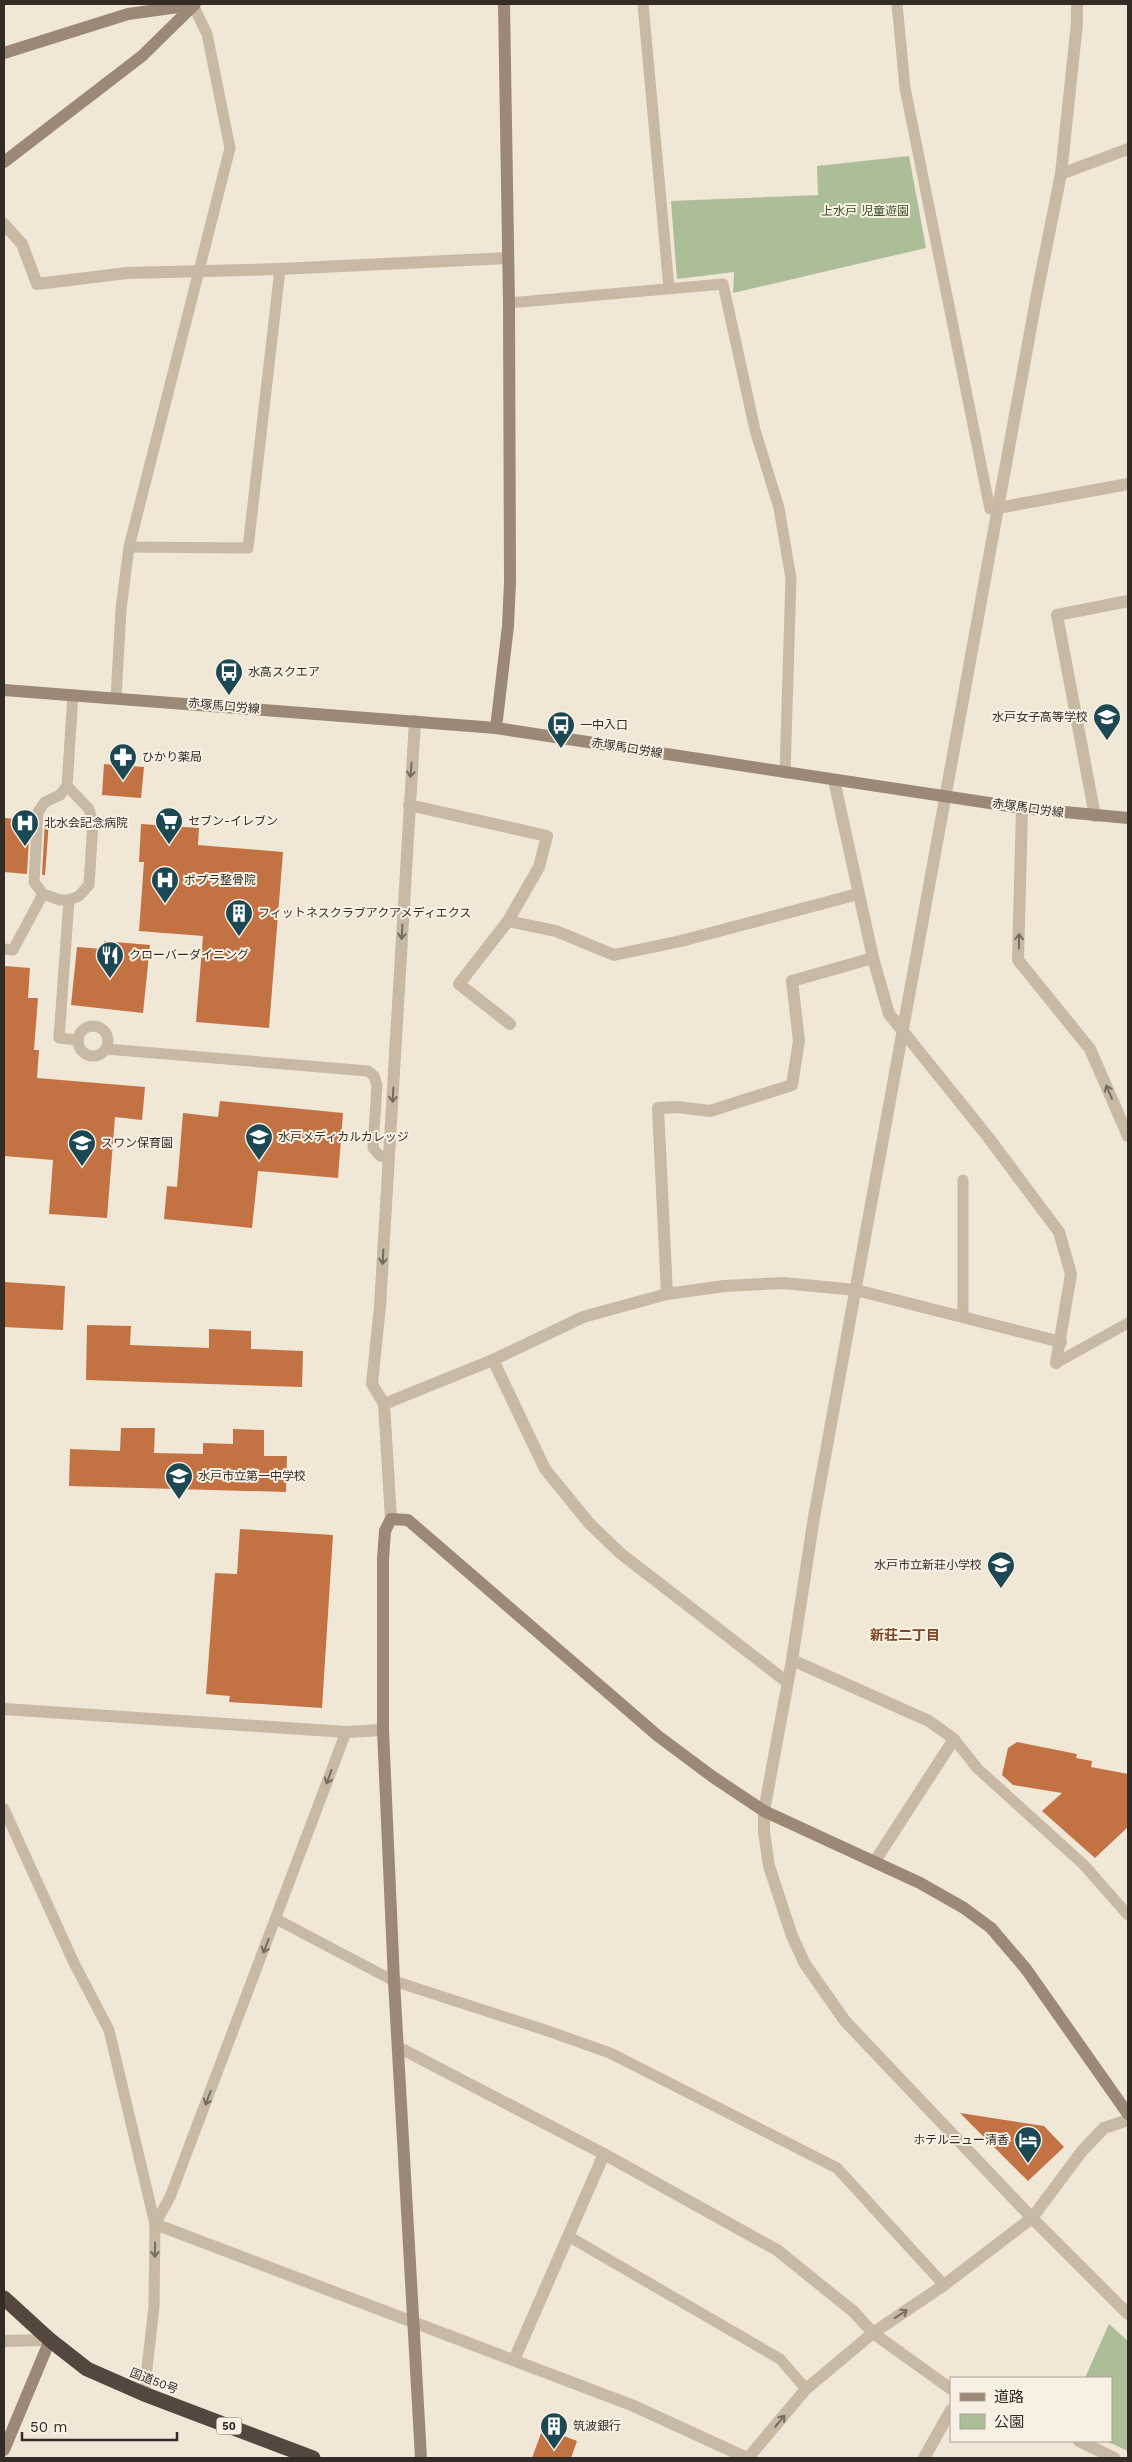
<svg xmlns="http://www.w3.org/2000/svg" width="1132" height="2462" viewBox="0 0 1132 2462" font-family="'Work Sans','Noto Sans JP',sans-serif">
  <rect width="100%" height="100%" fill="#f0e7d7"/>
  <g fill="#acbe98">
    <polygon points="909,156 926,248 733,293 734,272 677,279 671,201 818,195 817,166"/>
    <polygon points="1109,2324 1128,2341 1128,2451 1106,2441 1111,2441 1111,2378 1085,2378"/>
  </g>
  <g fill="#c37243">
    <polygon points="104,764 144,767 141,798 102,795"/>
    <polygon points="4,818 30,820 27,874 4,872"/>
    <polygon points="45,821 49,821 45,875 42,875"/>
    <polygon points="141,824 199,828 198,845 283,852 269,1028 196,1022 203,936 139,931 144,862 139,862"/>
    <polygon points="104,941 150,945 143,1013 71,1005 77,947 103,949"/>
    <polygon points="4,966 30,968 28,998 38,998 34,1050 39,1050 37,1078 145,1087 142,1120 115,1117 107,1218 49,1214 53,1160 4,1156"/>
    <polygon points="220,1101 343,1113 338,1178 258,1171 252,1228 164,1219 167,1186 177,1187 183,1113 218,1117"/>
    <polygon points="4,1282 65,1286 63,1330 4,1327"/>
    <polygon points="87,1325 131,1326 130,1345 209,1348 209,1329 251,1331 251,1349 303,1351 302,1387 86,1380"/>
    <polygon points="121,1428 155,1428 154,1453 203,1454 203,1443 233,1444 233,1429 264,1430 264,1456 287,1456 286,1492 69,1486 70,1449 120,1451"/>
    <polygon points="240,1529 333,1535 322,1708 229,1702 230,1696 206,1694 215,1573 237,1574"/>
    <polygon points="1017,1742 1077,1754 1076,1758 1092,1761 1091,1767 1128,1774 1128,1827 1095,1858 1042,1811 1062,1793 1013,1785 1002,1775 1008,1748"/>
    <polygon points="960,2113 1044,2126 1064,2147 1028,2181"/>
    <polygon points="543,2428 577,2441 571,2458 532,2458"/>
  </g>
  <g fill="none" stroke-linecap="round" stroke-linejoin="round">
    <g stroke="#c7b9a4" stroke-width="11">
      <polyline points="643,4 669,288"/>
      <polyline points="897,4 905,88 990,509 998,508"/>
      <polyline points="509,303 723,284 755,430 779,508 791,578 785,773"/>
      <polyline points="129,547 248,548 280,269"/>
      <polyline points="116,698 121,609 129,547 230,148 207,34 193,5"/>
      <polyline points="67,786 89,809 93,822 89,885 79,896 69,900 60,900 43,894 34,882 38,812 45,802 60,795 67,786 73,695"/>
      <polyline points="69,900 59,1038 78,1040"/>
      <polyline points="4,949 13,950 43,894"/>
      <circle cx="93" cy="1041" r="15"/>
      <polyline points="106,1049 368,1071 374,1076 377,1085 373,1148 380,1156 389,1158"/>
      <polyline points="963,1316 963,1180"/>
      <polyline points="1056,1363 1128,1323"/>
      <polyline points="954,1739 977,1768 1084,1865 1128,1915"/>
      <polyline points="4,1809 74,1963 109,2030 155,2224"/>
      <polyline points="276,1919 394,1981 548,2031 610,2053 837,2168 944,2285"/>
      <polyline points="568,2236 780,2359 806,2389"/>
      <polyline points="144,2394 154,2307 155,2224 170,2197 346,1732"/>
    </g>
    <g stroke="#c7b9a4" stroke-width="12">
      <polyline points="1077,4 1077,23 1061,174 1037,294 814,1517 792,1660 764,1811 764,1832 769,1866 792,1936 805,1964 845,2021 1032,2218 1128,2314"/>
      <polyline points="1061,174 1128,149"/>
      <polyline points="4,224 22,244 37,284 127,273 280,269 508,258"/>
      <polyline points="998,508 1128,484"/>
      <polyline points="834,780 873,958 889,1014 988,1137 1059,1232 1071,1274 1056,1363"/>
      <polyline points="409,805 547,836 539,867 508,921 459,984 510,1024"/>
      <polyline points="1022,808 1018,960 1090,1049 1128,1136"/>
      <polyline points="1095,816 1057,615 1128,601"/>
      <polyline points="508,921 556,931 614,955 681,941 858,894"/>
      <polyline points="667,1294 658,1108 677,1107 710,1111 792,1085 799,1041 792,981 873,958"/>
      <polyline points="493,1360 545,1469 589,1523 620,1553 787,1682"/>
      <polyline points="384,1404 493,1360 583,1317 667,1294 724,1286 783,1283 856,1290 1061,1342"/>
      <polyline points="391,1519 384,1404 372,1384 380,1306 415,721"/>
      <polyline points="792,1660 929,1721 954,1739 875,1861"/>
      <polyline points="4,1709 346,1732 383,1730"/>
      <polyline points="398,2047 604,2154 777,2250 854,2312 873,2333 951,2389"/>
      <polyline points="155,2224 634,2406 747,2458"/>
      <polyline points="4,2341 50,2340"/>
      <polyline points="514,2360 604,2154"/>
      <polyline points="1079,2441 1114,2458"/>
      <polyline points="748,2458 806,2389 873,2333 944,2285 1032,2218 1082,2151 1104,2128 1128,2120"/>
      <polyline points="924,2458 951,2410"/>
    </g>
    <g stroke="#9b8876" stroke-width="12">
      <polyline points="4,53 128,14 193,5"/>
      <polyline points="4,162 142,56 195,4"/>
      <polyline points="4,690 496,728 1022,808 1128,818"/>
      <polyline points="496,728 508,626 510,582 509,303 504,4"/>
      <polyline points="4,2450 50,2340"/>
      <polyline points="421,2458 394,1981 383,1730 383,1559 385,1531 391,1519 408,1520 658,1736 713,1777 764,1811 920,1883 964,1908 991,1928 1026,1969 1128,2114"/>
    </g>
    <polyline stroke="#54473d" stroke-width="15" points="4,2298 50,2340 87,2369 144,2394 313,2458"/>
  </g>
  <defs><path id="oneway-shaft" d="M-6 0H5M1.5-3L5.5 0L1.5 3" fill="none" stroke-width="1.6" stroke-linecap="round" stroke-linejoin="round" transform="scale(1.25)"/></defs>
  <g stroke="#766b5e">
    <use href="#oneway-shaft" transform="translate(411 770) rotate(94)"/>
    <use href="#oneway-shaft" transform="translate(402 932) rotate(93)"/>
    <use href="#oneway-shaft" transform="translate(1019 941) rotate(-89)"/>
    <use href="#oneway-shaft" transform="translate(1109 1092) rotate(-114)"/>
    <use href="#oneway-shaft" transform="translate(393 1095) rotate(93)"/>
    <use href="#oneway-shaft" transform="translate(383 1257) rotate(93)"/>
    <use href="#oneway-shaft" transform="translate(329 1777) rotate(110)"/>
    <use href="#oneway-shaft" transform="translate(266 1946) rotate(111)"/>
    <use href="#oneway-shaft" transform="translate(208 2098) rotate(111)"/>
    <use href="#oneway-shaft" transform="translate(155 2250) rotate(91)"/>
    <use href="#oneway-shaft" transform="translate(901 2314) rotate(-34)"/>
    <use href="#oneway-shaft" transform="translate(780 2421) rotate(-50)"/>
  </g>
  <defs>
    <g id="bus-pin" transform="scale(1.4375)"><path d="M0 17L-7.5 6A9.5 9.5 0 1 1 7.5 6Z" fill="#1c4853" stroke="#f8f1e3"/><path d="M-5-6H5V4H4V6H2V4H-2V6H-4V4H-5ZM-3.5-4V0h7V-4ZM-3.5 1.2v1.5H-2V1.2ZM2 1.2v1.5H3.5V1.2Z" fill="#fff"/></g>
    <g id="school-pin" transform="scale(1.4375)"><path d="M0 17L-7.5 6A9.5 9.5 0 1 1 7.5 6Z" fill="#1c4853" stroke="#f8f1e3"/><path d="M0-5L7-2L0 1L-7-2ZM-4 1L0 2.5L4 1V4Q0 6-4 4Z" fill="#fff"/></g>
    <g id="pharmacy-pin" transform="scale(1.4375)"><path d="M0 17L-7.5 6A9.5 9.5 0 1 1 7.5 6Z" fill="#1c4853" stroke="#f8f1e3"/><path d="M-2-6h4v4h4v4h-4v4h-4v-4h-4v-4h4Z" fill="#fff"/></g>
    <g id="supermarket-pin" transform="scale(1.4375)"><path d="M0 17L-7.5 6A9.5 9.5 0 1 1 7.5 6Z" fill="#1c4853" stroke="#f8f1e3"/><path d="M-6-5.5h2.5l.6 2H6L4.5 2H-2.5L-4.4-4H-6ZM-1.5 3.2a1.3 1.3 0 1 0 .1 0ZM3 3.2a1.3 1.3 0 1 0 .1 0Z" fill="#fff"/></g>
    <g id="hospital-pin" transform="scale(1.4375)"><path d="M0 17L-7.5 6A9.5 9.5 0 1 1 7.5 6Z" fill="#1c4853" stroke="#f8f1e3"/><path d="M-5-5h3v3.5h4V-5h3V5h-3V1.5h-4V5h-3Z" fill="#fff"/></g>
    <g id="building-pin" transform="scale(1.4375)"><path d="M0 17L-7.5 6A9.5 9.5 0 1 1 7.5 6Z" fill="#1c4853" stroke="#f8f1e3"/><path d="M-4-6H4V6H1V3H-1V6H-4ZM-2.5-4.3h1.7v1.8h-1.7ZM.8-4.3h1.7v1.8H.8ZM-2.5-1h1.7V.8h-1.7ZM.8-1h1.7V.8H.8Z" fill="#fff"/></g>
    <g id="restaurant-pin" transform="scale(1.4375)"><path d="M0 17L-7.5 6A9.5 9.5 0 1 1 7.5 6Z" fill="#1c4853" stroke="#f8f1e3"/><path d="M-5-6h1v4h1v-4h1v4h1v-4h1v5L-1.5 .5V6h-2V.5L-5-1ZM5-6V6H3V1.5H1.5Q1.5-4 5-6Z" fill="#fff"/></g>
    <g id="hotel-pin" transform="scale(1.4375)"><path d="M0 17L-7.5 6A9.5 9.5 0 1 1 7.5 6Z" fill="#1c4853" stroke="#f8f1e3"/><path d="M-6-4.5h1.5V1H6V5H4.5V3h-9V5H-6ZM-4 0a1.8 1.8 0 1 1 3.6 0ZM.5 0V-2.5h3Q6-2.5 6 0Z" fill="#fff"/></g>
  </defs>
  <g fill-rule="evenodd">
    <use href="#bus-pin" x="229" y="672"/>
    <use href="#school-pin" x="1107" y="717"/>
    <use href="#bus-pin" x="561" y="725"/>
    <use href="#pharmacy-pin" x="123" y="757"/>
    <use href="#supermarket-pin" x="169" y="821"/>
    <use href="#hospital-pin" x="25" y="823"/>
    <use href="#hospital-pin" x="165" y="880"/>
    <use href="#building-pin" x="239" y="913"/>
    <use href="#restaurant-pin" x="110" y="955"/>
    <use href="#school-pin" x="259" y="1137"/>
    <use href="#school-pin" x="82" y="1143"/>
    <use href="#school-pin" x="179" y="1476"/>
    <use href="#school-pin" x="1001" y="1565"/>
    <use href="#hotel-pin" x="1028" y="2140"/>
    <use href="#building-pin" x="554" y="2426"/>
  </g>
  <g text-anchor="middle" dominant-baseline="central" stroke-width="4" stroke-linejoin="round" paint-order="stroke">
    <rect fill="#f8f1e3" stroke="#6e665e" stroke-width="1" x="216.5" y="2417.5" width="25" height="17" rx="4"/>
    <g font-size="11" font-weight="bold" fill="#332b25">
      <text x="229" y="2426">50</text>
    </g>
    <g font-size="12" fill="#3d502a" stroke="#f8f1e3">
      <text x="865" y="211">上水戸 児童遊園</text>
    </g>
    <g font-size="12" fill="#332b25" stroke="#f8f1e3" text-anchor="start">
      <text x="248" y="672">水高スクエア</text>
      <text x="1088" y="717" text-anchor="end">水戸女子高等学校</text>
      <text x="580" y="725">一中入口</text>
      <text x="142" y="757">ひかり薬局</text>
      <text x="188" y="821">セブン-イレブン</text>
      <text x="44" y="823">北水会記念病院</text>
      <text x="184" y="880">ポプラ整骨院</text>
      <text x="258" y="913">フィットネスクラブアクアメディエクス</text>
      <text x="129" y="955">クローバーダイニング</text>
      <text x="278" y="1137">水戸メディカルカレッジ</text>
      <text x="101" y="1143">スワン保育園</text>
      <text x="198" y="1476">水戸市立第一中学校</text>
      <text x="982" y="1565" text-anchor="end">水戸市立新荘小学校</text>
      <text x="1009" y="2140" text-anchor="end">ホテルニュー清香</text>
      <text x="573" y="2426">筑波銀行</text>
    </g>
    <g font-size="12" fill="#332b25" stroke="#f8f1e3">
      <text transform="translate(224 706) rotate(5)">赤塚馬口労線</text>
      <text transform="translate(627 748) rotate(9)">赤塚馬口労線</text>
      <text transform="translate(1028 808) rotate(8)">赤塚馬口労線</text>
      <text transform="translate(154 2381) rotate(21)">国道50号</text>
    </g>
    <g font-size="14" font-weight="bold" fill="#7f4421" stroke="#f8f1e3">
      <text x="905" y="1635">新荘二丁目</text>
    </g>
  </g>
  <rect width="1132" height="2462" fill="none" stroke="#332b25" stroke-width="10"/>
  <rect x="950" y="2377" width="162" height="65" fill="#f8f1e3" stroke="#a9a297"/>
  <rect x="960" y="2393" width="25" height="8" fill="#9b8876" stroke="#a9a297"/>
  <text x="994" y="2402" font-size="15" fill="#332b25">道路</text>
  <rect x="960" y="2414" width="25" height="15" fill="#acbe98" stroke="#a9a297"/>
  <text x="994" y="2427" font-size="15" fill="#332b25">公園</text>
  <path d="M22 2432v8h155v-8" fill="none" stroke="#332b25" stroke-width="2.5"/>
  <text x="30" y="2432" font-size="15" fill="#332b25" stroke="#f8f1e3" stroke-width="4" paint-order="stroke">50 m</text>
</svg>
